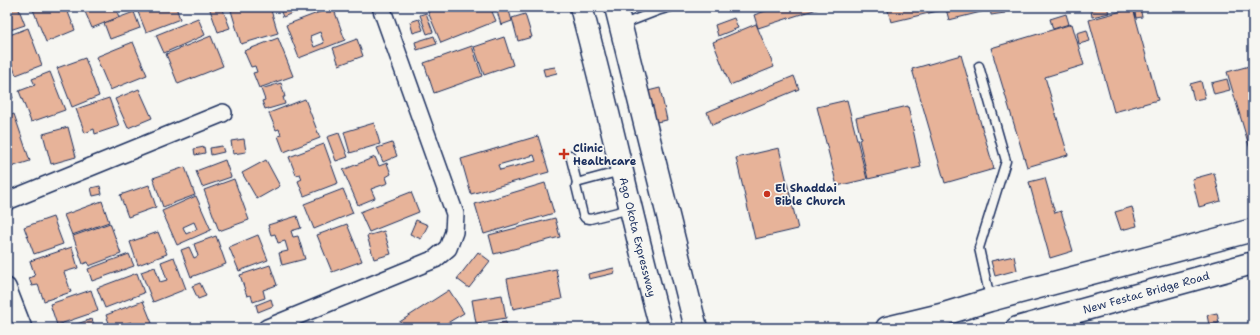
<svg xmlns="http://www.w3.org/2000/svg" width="1260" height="335" viewBox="0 0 1260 335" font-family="'Shantell Sans',sans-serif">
  <rect width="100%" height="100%" fill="#f6f6f2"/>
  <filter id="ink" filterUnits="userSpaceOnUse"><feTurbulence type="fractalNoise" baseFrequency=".025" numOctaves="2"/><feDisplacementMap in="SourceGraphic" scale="8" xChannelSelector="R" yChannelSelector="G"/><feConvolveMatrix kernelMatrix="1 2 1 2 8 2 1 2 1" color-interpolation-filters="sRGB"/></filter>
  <g filter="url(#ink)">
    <g fill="#e7b399" stroke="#1b2f5e" fill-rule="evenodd">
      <polygon points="11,7 18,7 25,25 7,31 7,8"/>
      <polygon points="32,7 66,7 75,30 46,42"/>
      <polygon points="83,7 115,7 119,17 92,28"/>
      <polygon points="136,7 176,7 180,19 146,32"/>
      <polygon points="209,7 222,7 230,28 218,32"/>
      <polygon points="230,7 270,7 278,33 241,44"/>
      <polygon points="279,7 307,7 283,17"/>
      <path d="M 333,7 L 345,40 L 299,58 L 286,25 ZM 320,32 L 324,43 L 314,47 L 310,36 Z"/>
      <polygon points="440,7 490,7 496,21 441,43 428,12"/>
      <polygon points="508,7 512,21 501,25 497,11"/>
      <polygon points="777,7 820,7 820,8 758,28 754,15"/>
      <polygon points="887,7 988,7 989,10 949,20 946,9 891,22"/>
      <polygon points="990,7 1004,7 1005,13 991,15"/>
      <polygon points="1103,7 1107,7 1109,13 1092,17 1091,10"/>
      <polygon points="1134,7 1140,7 1142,17 1136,18"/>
      <polygon points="1133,8 1158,100 1114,112 1089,20"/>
      <polygon points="134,12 140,28 110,39 104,23"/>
      <polygon points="426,13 433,32 427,34 420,15"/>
      <polygon points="525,14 532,37 518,41 512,18"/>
      <polygon points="1066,14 1069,24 1053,29 1050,19"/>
      <polygon points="198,18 205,35 164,53 156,35"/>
      <polygon points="734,18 738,28 718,36 715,25"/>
      <polygon points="419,19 423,30 413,33 410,22"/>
      <polygon points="756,24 774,67 730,85 713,42"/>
      <polygon points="1072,24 1084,65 1045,77 1068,155 1027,167 991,48"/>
      <polygon points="28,28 42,65 16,75 7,52 7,36"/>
      <polygon points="1087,30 1090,41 1079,44 1077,33"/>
      <polygon points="211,36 223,66 178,84 166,54"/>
      <polygon points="434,36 437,44 417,50 415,42"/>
      <polygon points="504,37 513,65 484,75 474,47"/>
      <polygon points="278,38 293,76 259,88 253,73 257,72 255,66 251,67 244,51"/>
      <polygon points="357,39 363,56 339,65 333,48"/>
      <polygon points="133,42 147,75 110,90 96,57"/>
      <polygon points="472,46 482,76 434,93 424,63"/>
      <polygon points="961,55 994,169 945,183 912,69"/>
      <polygon points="85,58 99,96 72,107 57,68"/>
      <polygon points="1253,65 1253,159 1227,72"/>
      <polygon points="555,67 557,73 545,76 543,69"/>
      <polygon points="50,72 65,110 31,122 19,91 35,85 32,79"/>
      <polygon points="794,76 799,89 712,125 707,112"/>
      <polygon points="1227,79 1230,90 1214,94 1211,83"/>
      <polygon points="1201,81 1205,98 1194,100 1190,84"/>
      <polygon points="281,83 285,97 283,97 285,104 268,109 268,108 265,109 262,101 265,100 261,89"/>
      <polygon points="8,86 13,98 7,101 7,87"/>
      <polygon points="660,88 667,120 651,123 644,92"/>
      <polygon points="139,89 152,118 128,128 115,99"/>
      <polygon points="109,98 119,126 95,134 94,129 85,133 76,109"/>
      <polygon points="305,99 320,138 284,152 278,136 281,135 279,129 276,130 269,113"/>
      <polygon points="847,100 867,179 837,186 817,107"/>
      <polygon points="908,106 921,167 868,179 859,140 861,139 856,118"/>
      <polygon points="14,114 30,161 11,167 9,163 7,164 7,117"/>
      <polygon points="374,123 380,144 350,153 344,132"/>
      <polygon points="68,127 76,157 51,164 43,134"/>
      <polygon points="339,133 348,157 336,161 327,137"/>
      <path d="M 538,136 L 549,172 L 471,194 L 461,159 ZM 534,155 L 536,161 L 500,170 L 498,165 Z"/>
      <polygon points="244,139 246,152 233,154 231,141"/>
      <polygon points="392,143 397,156 383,162 377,148"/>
      <polygon points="324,144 338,183 304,196 298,181 302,179 300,174 296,175 289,157"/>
      <polygon points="222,146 224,152 211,155 210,148"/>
      <polygon points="204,147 205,153 195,155 194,149"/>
      <polygon points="779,148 798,229 755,239 736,158"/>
      <polygon points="375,157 379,166 387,163 391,174 386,177 388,183 371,189 375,198 358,205 343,170"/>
      <polygon points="225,160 231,177 202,187 196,171"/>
      <polygon points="266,160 280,186 257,199 242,173"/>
      <polygon points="185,167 195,195 163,207 153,178"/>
      <polygon points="1214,173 1221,201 1199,207 1192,179"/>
      <polygon points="1045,178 1055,213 1061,211 1073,251 1050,258 1029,182"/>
      <polygon points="234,179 249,220 219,231 204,190"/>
      <polygon points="545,183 554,213 484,234 475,204"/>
      <polygon points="149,185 156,207 128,217 120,195"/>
      <polygon points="100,186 102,194 93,196 91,188"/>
      <polygon points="343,189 353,213 314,229 304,204"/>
      <polygon points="411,192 419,212 369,232 360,212"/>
      <path d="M 196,196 L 211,230 L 177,245 L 162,211 ZM 194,222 L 197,229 L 186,234 L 183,227 Z"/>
      <polygon points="102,201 109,222 72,235 64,215"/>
      <polygon points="1132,207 1137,226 1121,230 1115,212"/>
      <polygon points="297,216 301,228 291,231 293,237 298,236 305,259 282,265 279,253 288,251 285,241 278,243 275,234 271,235 268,225"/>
      <polygon points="53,217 63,244 34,254 24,227"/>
      <polygon points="555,218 560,237 494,254 489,235"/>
      <polygon points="416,220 428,225 421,239 410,234"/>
      <polygon points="110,223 121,254 89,266 88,262 83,264 73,236"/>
      <polygon points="347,224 362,261 332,272 317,235"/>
      <polygon points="384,231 391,254 374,259 367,236"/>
      <polygon points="158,232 167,254 138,265 130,242"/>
      <polygon points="258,235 268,260 239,271 229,247"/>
      <polygon points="216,236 226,264 191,277 181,250 189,247 194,258 198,256 194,244"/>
      <polygon points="72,247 78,268 64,272 71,292 44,301 38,285 32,286 29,278 35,276 30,261"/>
      <polygon points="478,252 490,261 469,288 457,279"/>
      <polygon points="129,254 134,266 92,281 88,269"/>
      <polygon points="1014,256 1017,270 995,276 991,261"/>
      <polygon points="174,257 186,289 153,302 141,272 155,267 160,282 167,280 161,262"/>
      <polygon points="270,265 277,285 263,290 265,298 253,302 251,295 247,296 240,275"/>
      <polygon points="614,268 615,273 589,279 588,274"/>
      <polygon points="556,269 562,299 513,309 507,279"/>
      <polygon points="137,273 144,293 105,308 97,288"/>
      <polygon points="200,283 206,296 198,299 192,286"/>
      <polygon points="91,290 98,311 57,325 50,304"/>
      <polygon points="449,290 464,313 439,328 402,328 398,323"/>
      <polygon points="502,295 506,318 476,323 472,300"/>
      <polygon points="271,299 273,306 258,312 256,305"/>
      <polygon points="143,301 154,328 133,328 131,322 125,324 126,328 111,328 106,315"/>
      <polygon points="1217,313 1219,323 1209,325 1207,315"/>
      <polygon points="92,319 95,328 64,328"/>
      <polygon points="506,322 507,328 477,328"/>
    </g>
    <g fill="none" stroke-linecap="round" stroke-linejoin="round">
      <g stroke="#1b2f5e" stroke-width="11">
        <g id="service">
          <polyline points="657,11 671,7"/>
          <polyline points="621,25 657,11 660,7"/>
          <polyline points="979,66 1006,161 979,248 990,298"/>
          <polyline points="570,155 577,183"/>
          <polyline points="621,171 580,182 577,183 576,186 583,215 585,218 590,219 630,209"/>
        </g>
      </g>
      <g stroke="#1b2f5e" stroke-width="20">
        <g id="minor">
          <polyline points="7,201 223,113"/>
          <polyline points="7,287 23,328"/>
          <polyline points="267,328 435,259 448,248 454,232 455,214 381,7"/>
        </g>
      </g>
      <g stroke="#1b2f5e" stroke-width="25">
        <g id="secondary">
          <path id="s1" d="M 581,7 C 610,113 632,222 661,328"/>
          <polyline points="616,7 696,328"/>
          <polyline points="887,328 941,315 990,300 1253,230"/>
          <path id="s2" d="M 1017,328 L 1253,263"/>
        </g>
      </g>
      <use href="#service" stroke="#f6f6f2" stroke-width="8"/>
      <use href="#minor" stroke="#f6f6f2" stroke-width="17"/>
      <use href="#secondary" stroke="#f6f6f2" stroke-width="22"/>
    </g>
  </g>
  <g fill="#c8321e" stroke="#f6f6f2" stroke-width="1.5">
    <path d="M562 148h4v4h4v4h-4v4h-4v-4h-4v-4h4z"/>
    <circle cx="767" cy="194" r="4"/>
  </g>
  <g text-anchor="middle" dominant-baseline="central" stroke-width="3.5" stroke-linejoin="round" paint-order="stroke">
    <g font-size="11" font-weight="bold" fill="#1b2f5e" stroke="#f6f6f2" text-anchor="start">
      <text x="573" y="148">Clinic<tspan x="573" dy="13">Healthcare</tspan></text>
      <text x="775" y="188">El Shaddai<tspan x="775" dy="13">Bible Church</tspan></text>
    </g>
    <g font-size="11" fill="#1b2f5e" stroke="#f6f6f2">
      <text stroke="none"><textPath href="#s1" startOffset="237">Ago Okota Expressway</textPath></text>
      <text stroke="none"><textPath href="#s2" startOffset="134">New Festac Bridge Road</textPath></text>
    </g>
  </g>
  <rect width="1260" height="335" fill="none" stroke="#f6f6f2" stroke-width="24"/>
  <rect x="12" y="12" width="1236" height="311" fill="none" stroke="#1b2f5e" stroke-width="1.5" filter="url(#ink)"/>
</svg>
